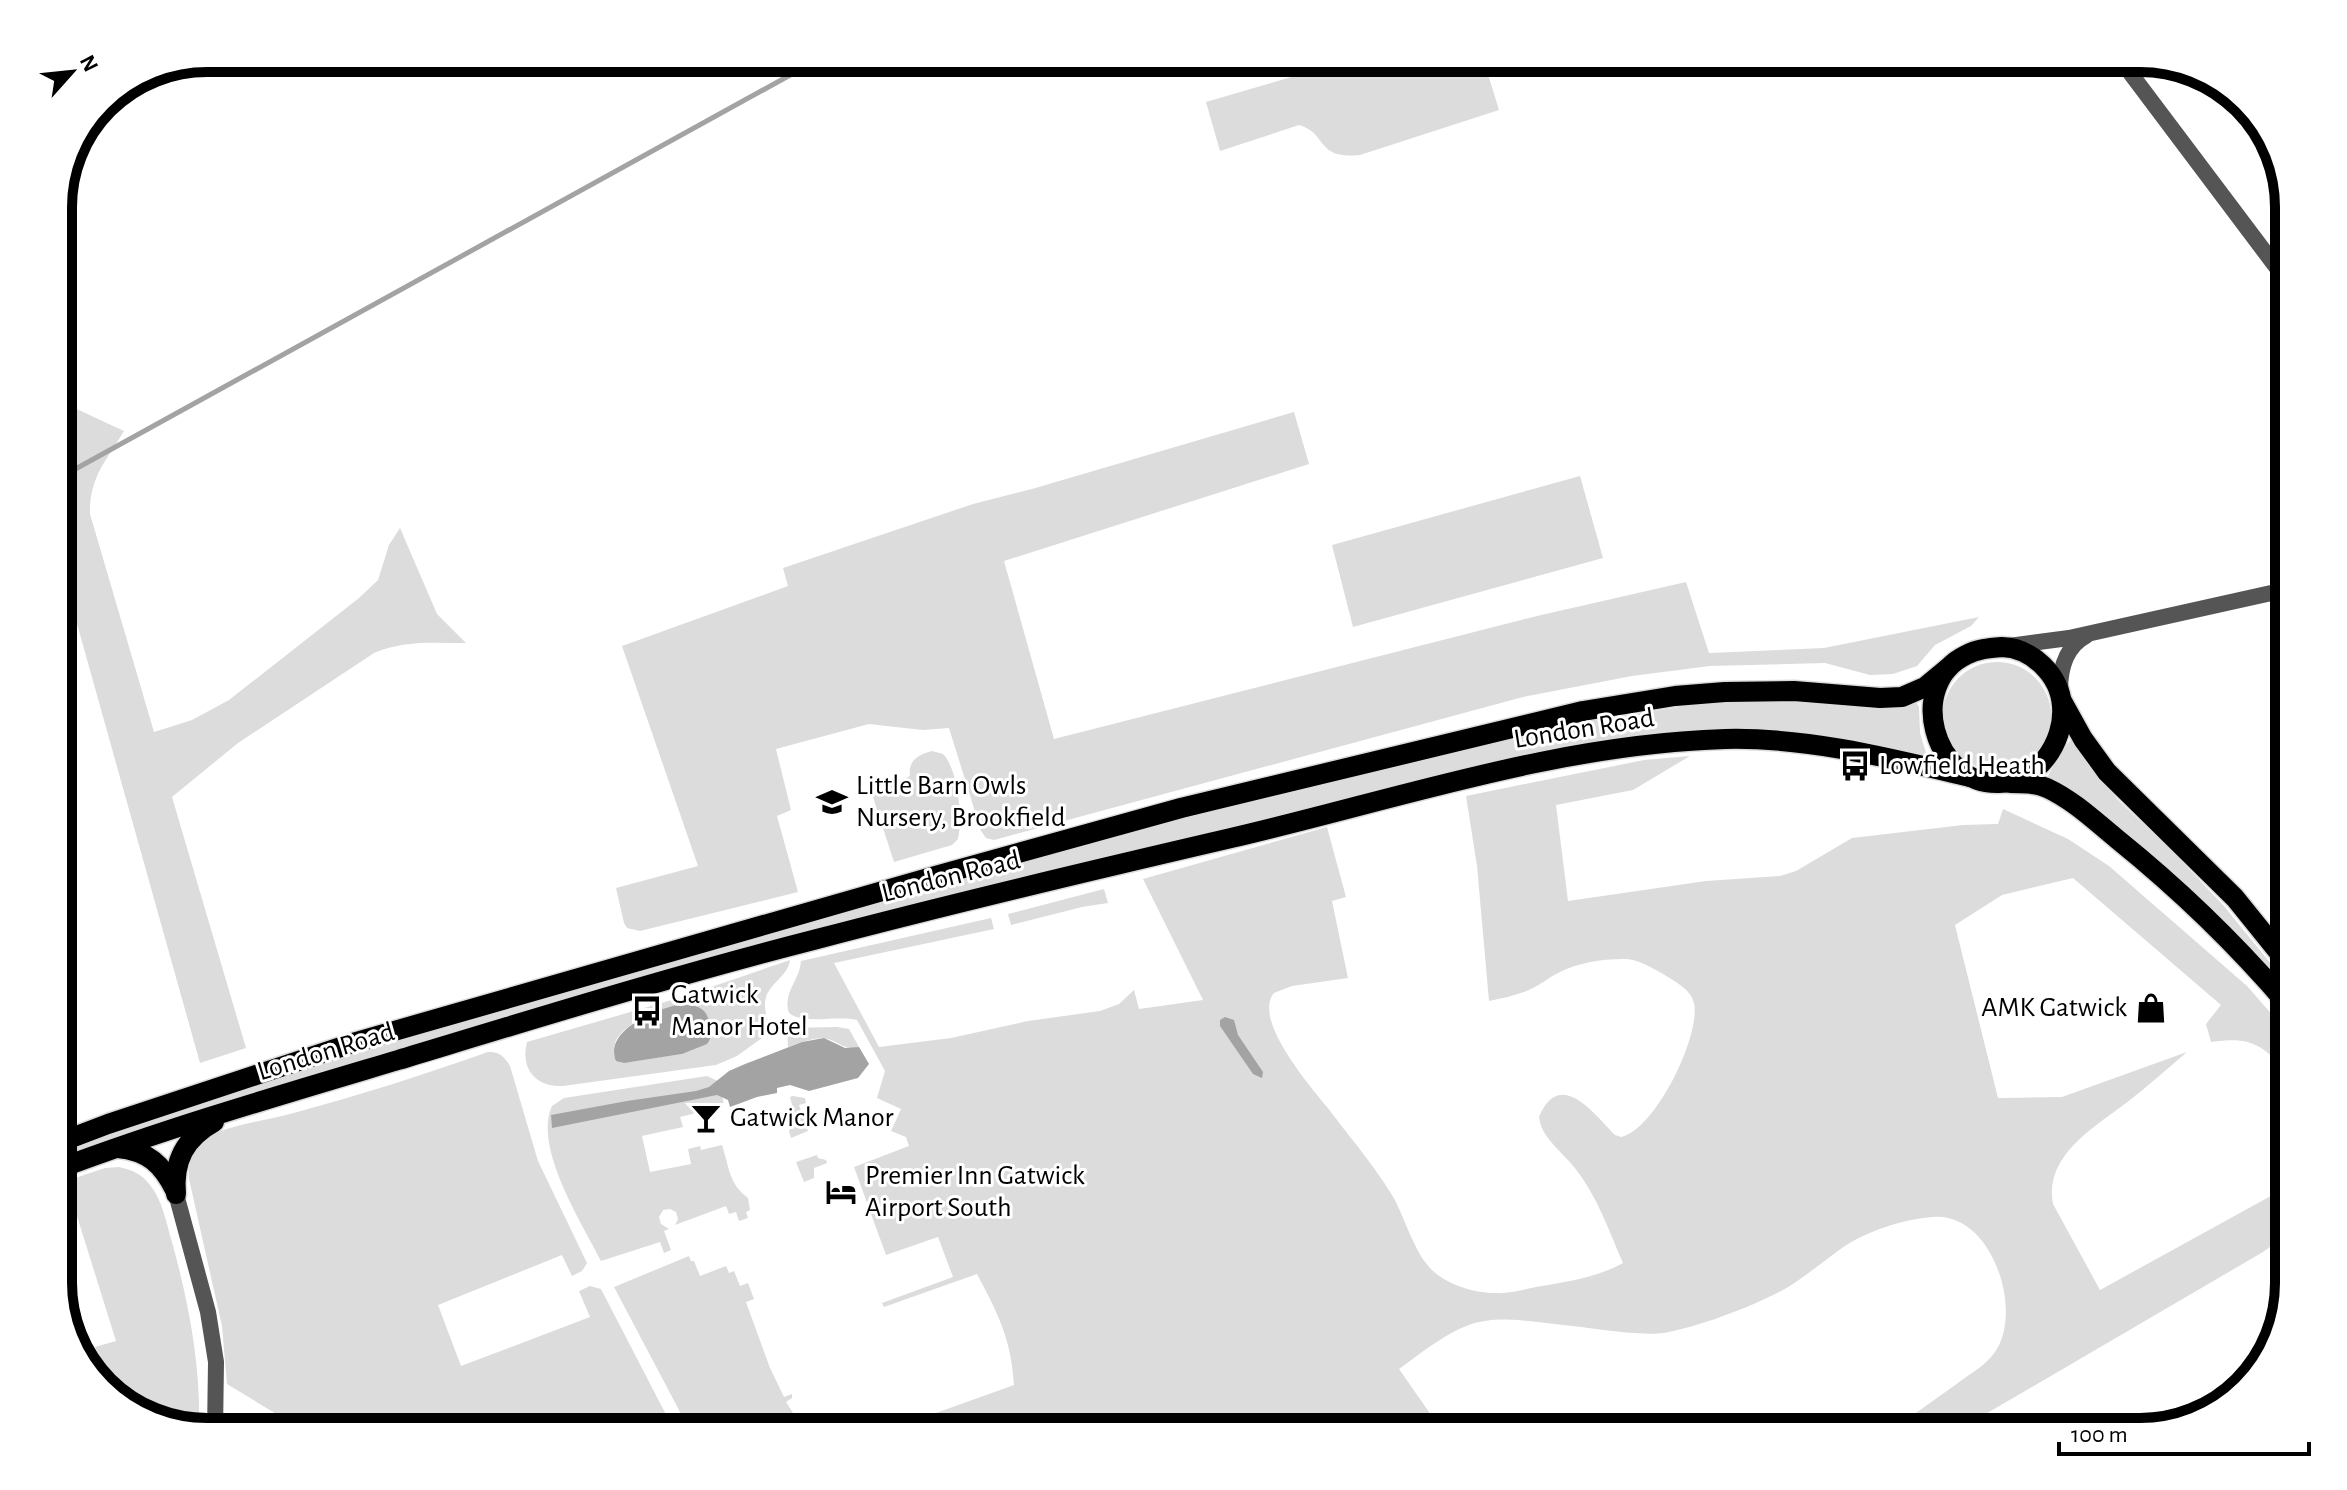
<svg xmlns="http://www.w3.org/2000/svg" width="2347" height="1490" viewBox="0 0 2347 1490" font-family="'Alegreya Sans',sans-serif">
  <rect width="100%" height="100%" fill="#fff"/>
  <g fill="#dcdcdc" fill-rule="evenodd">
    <path d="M 1356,58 L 1483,58 L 1499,110 L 1360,155 C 1315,160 1328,133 1299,125 L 1220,151 L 1206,102 Z"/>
    <path d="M 58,393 L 68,405 L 124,431 C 106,461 89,478 90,514 L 154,732 L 192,720 L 229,700 L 359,598 L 378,580 L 389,545 L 400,528 L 437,614 L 466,643 C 435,643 403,640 374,653 L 238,743 L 172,797 L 246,1048 L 200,1063 L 58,556 Z"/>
    <polygon points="1294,412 1309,464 1004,561 1054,739 1537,616 1686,582 1709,653 1824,648 1979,617 1971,626 1935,645 1917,666 1893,674 1870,675 1825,663 1710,666 1632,676 1523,697 994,840 986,838 981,831 949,728 923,730 869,724 776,749 791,810 777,816 798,892 640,931 627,928 624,923 616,888 698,866 622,646 788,586 783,568 973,504 1032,489"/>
    <polygon points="1580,476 1603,558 1353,627 1332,545"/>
    <circle cx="1997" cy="716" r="54"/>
    <polygon points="1776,700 1916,702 1919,707 1920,733 1926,753 1918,756 1875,745 1788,733 1632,737 1539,753 1225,831 58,1160 58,1151 359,1051 1198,812 1295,792 1435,754 1588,721 1706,703"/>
    <path d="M 2071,739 L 2118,800 L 2173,852 L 2224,906 L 2284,980 L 2289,987 L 2289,993 L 2047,780 C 2048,772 2065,748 2071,739 Z"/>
    <path d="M 932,751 L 943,754 C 958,769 963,818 958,839 L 952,845 L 894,862 L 872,794 L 910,776 C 908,761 917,755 932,751 Z"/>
    <path d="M 1690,756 L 1633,790 L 1556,805 L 1568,901 L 1706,881 L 1780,876 L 1796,871 L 1852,838 L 1963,825 L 1998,824 L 2003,809 L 2068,839 L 2109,866 L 2247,986 L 2289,1034 L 2289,1073 C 2261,1044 2251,1036 2211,1042 L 2206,1024 L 2221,1005 L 2073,878 L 2002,895 L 1955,925 L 1998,1098 L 2062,1097 L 2187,1052 C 2168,1068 2149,1085 2130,1100 C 2097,1126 2044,1154 2053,1204 L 2100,1290 L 2289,1186 L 2289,1233 L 2263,1252 L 1977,1419 L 1958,1432 L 1890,1432 C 1912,1416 1935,1399 1958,1383 C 1971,1373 1986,1365 1995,1352 C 2024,1311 1992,1212 1933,1217 C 1903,1219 1867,1231 1842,1248 C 1822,1262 1804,1278 1783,1290 C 1754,1306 1696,1328 1664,1333 C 1644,1335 1623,1332 1603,1330 C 1575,1326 1547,1323 1519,1320 C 1502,1319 1485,1319 1469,1325 C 1444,1334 1420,1354 1399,1369 L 1443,1432 L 892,1432 L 911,1422 L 1014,1385 C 1011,1338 998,1314 977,1274 L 884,1307 L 882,1303 L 953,1277 L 938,1237 L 886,1255 L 854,1167 L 909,1146 L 906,1137 L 891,1131 L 901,1109 L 877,1098 L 885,1071 L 857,1020 C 837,1015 803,1025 789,1013 C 782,993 800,980 801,961 L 991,918 L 994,929 L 834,963 L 879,1047 L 951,1038 L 1028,1021 L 1100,1011 L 1119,1004 L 1134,990 L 1139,1009 L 1203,1000 L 1143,879 L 1327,827 L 1346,897 L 1332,901 L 1348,978 L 1292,986 L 1274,993 C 1252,1019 1310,1086 1327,1107 C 1349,1136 1373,1164 1392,1195 C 1405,1217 1414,1253 1432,1270 C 1446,1284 1474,1293 1494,1293 C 1508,1294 1522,1290 1536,1287 C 1565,1282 1596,1278 1623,1263 C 1607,1226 1594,1187 1566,1158 C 1554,1145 1541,1134 1539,1117 C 1560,1067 1594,1114 1615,1135 L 1621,1137 C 1655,1130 1701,1036 1694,1003 C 1691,989 1674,981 1663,974 C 1650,967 1639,959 1623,959 C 1601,959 1577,963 1558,973 C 1548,978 1540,985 1531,989 C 1518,995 1503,998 1489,1001 L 1477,866 L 1466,796 L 1644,760 Z"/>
    <polygon points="1104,889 1108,903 1082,907 1011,925 1008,914"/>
    <path d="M 790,960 C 788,976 771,982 766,997 C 762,1010 771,1022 766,1035 L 737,1056 L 716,1065 L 563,1086 C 536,1087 520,1069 527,1042 L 682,997 ZM 682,1004 L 691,1004 L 682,1054 L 622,1063 L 614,1056 C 614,1049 614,1042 618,1037 C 630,1020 662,1008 682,1004 Z"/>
    <path d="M 837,1027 L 849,1029 L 859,1047 C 845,1051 841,1043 828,1039 C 815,1036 800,1043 788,1047 L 787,1028 Z"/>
    <path d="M 488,1052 C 499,1051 505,1057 510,1066 L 538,1161 L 587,1263 L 582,1271 L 572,1276 L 562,1255 L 438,1305 L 461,1366 L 590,1317 L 579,1291 L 590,1286 L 601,1289 L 675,1432 L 306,1432 L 227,1384 L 222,1326 L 189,1179 C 188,1165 190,1150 203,1141 C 223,1125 265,1121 290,1114 C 357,1096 423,1075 488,1052 Z"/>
    <path d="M 707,1076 L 720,1082 L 724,1106 L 680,1117 L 683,1127 L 642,1136 L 650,1172 L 691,1164 L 688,1149 L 700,1146 L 701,1150 L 722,1145 C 729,1167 729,1184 748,1198 L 750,1210 L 746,1212 L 748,1218 L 739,1221 L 736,1212 L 729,1214 L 726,1206 L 675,1225 L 678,1219 L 676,1212 L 670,1209 L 663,1210 L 659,1217 L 661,1224 L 669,1229 L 664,1231 L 671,1250 L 664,1253 L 660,1242 L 601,1261 C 582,1223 533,1147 552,1106 L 564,1098 Z"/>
    <polygon points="793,1096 805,1098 806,1103 799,1105 808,1131 791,1138 789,1131 795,1116 790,1097"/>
    <polygon points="817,1155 818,1158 826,1160 827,1163 814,1168 814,1178 804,1182 796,1162"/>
    <path d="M 119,1167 C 132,1170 142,1174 150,1185 C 163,1201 166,1223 172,1242 C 189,1304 201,1366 199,1430 L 124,1407 L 115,1397 L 95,1347 L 116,1341 L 66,1181 L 105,1168 Z"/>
    <polygon points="689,1256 691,1261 694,1261 700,1276 726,1266 729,1273 734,1271 740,1286 748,1283 754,1299 746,1302 770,1368 784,1397 792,1394 792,1398 786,1402 805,1432 691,1432 689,1429 614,1287"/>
  </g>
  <g fill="#a3a3a3">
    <path d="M 682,1004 C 698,1005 707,1008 710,1025 C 712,1034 712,1037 707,1044 L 682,1054 L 624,1063 L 616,1061 C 603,1030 658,1008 682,1004 Z"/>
    <polygon points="1225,1017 1234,1020 1238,1035 1263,1072 1262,1078 1253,1074 1220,1026 1220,1020"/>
    <polygon points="824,1038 845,1048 859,1047 869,1064 858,1078 809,1091 790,1085 777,1088 777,1093 757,1097 730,1107 728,1100 717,1095 552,1128 551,1115 627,1101 696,1091 709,1087 729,1071 745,1064 802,1042"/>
  </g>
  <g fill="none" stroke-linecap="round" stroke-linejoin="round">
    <polyline stroke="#a3a3a3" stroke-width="5" points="70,472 821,58"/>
    <g stroke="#dbdbdb" stroke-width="23">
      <g id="primary">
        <path d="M 2002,647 C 2032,648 2060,675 2062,706 C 2065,742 2037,783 1999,783 C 1933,785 1906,684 1966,655 C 1977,649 1989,648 2002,647 Z"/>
        <polyline points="2062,701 2083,739 2107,772 2235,898 2289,965"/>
        <path d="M 2010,783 C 2023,783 2035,783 2047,788 C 2073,800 2095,821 2117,839 C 2179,889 2237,945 2289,1006"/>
        <polyline points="58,1143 108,1124 356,1042 935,876 1181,808 1583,711 1675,696 1725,692 1794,691 1880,698 1902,697 1925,687 1948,668"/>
        <path d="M 118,1148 C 148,1151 162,1164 175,1190"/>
        <path d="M 58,1169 C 170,1127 284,1094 398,1060 C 537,1018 676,975 817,939 C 954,903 1093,870 1231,838 C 1395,800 1556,744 1725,739 C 1808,737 1890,758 1970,777"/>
        <path d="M 176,1194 C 173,1161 185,1138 214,1122"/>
      </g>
    </g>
    <polyline stroke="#555" stroke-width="16" points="176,1194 208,1312 216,1362 215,1432"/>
    <g stroke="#555" stroke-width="16">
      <polyline points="2119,58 2289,284"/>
      <polyline points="2009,646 2069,638 2289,589"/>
      <path d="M 2060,691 C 2060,669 2065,647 2086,636"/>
    </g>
    <use href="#primary" stroke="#000" stroke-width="20"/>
  </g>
  <defs>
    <g id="bus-bare" transform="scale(2.4)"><path d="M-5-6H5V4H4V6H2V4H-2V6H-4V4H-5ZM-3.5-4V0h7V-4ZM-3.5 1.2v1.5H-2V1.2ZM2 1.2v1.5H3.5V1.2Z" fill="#000" stroke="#fff" stroke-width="2.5" paint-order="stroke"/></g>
    <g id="school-bare" transform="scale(2.4)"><path d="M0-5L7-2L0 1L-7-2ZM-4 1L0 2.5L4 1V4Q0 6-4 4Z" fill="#000" stroke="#fff" stroke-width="2.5" paint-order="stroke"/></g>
    <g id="shop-bare" transform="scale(2.4)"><path d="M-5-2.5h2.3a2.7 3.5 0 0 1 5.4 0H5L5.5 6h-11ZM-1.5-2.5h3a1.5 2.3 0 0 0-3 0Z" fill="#000" stroke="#fff" stroke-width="2.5" paint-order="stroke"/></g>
    <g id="bar-bare" transform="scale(2.4)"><path d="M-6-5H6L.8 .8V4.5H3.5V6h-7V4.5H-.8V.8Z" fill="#000" stroke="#fff" stroke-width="2.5" paint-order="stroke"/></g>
    <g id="hotel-bare" transform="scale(2.4)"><path d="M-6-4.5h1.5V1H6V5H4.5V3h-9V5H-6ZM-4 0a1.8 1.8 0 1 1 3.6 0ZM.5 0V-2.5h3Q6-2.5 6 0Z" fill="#000" stroke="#fff" stroke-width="2.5" paint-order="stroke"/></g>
  </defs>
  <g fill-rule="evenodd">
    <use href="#bus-bare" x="1855" y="766"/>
    <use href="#school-bare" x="832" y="802"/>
    <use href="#shop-bare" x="2151" y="1008"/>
    <use href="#bus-bare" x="647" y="1011"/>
    <use href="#bar-bare" x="706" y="1118"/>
    <use href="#hotel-bare" x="841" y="1192"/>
  </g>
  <g text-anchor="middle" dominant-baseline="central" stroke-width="6" stroke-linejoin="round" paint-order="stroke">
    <g font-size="28" fill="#000" stroke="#fff">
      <text transform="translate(1584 729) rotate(-9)">London Road</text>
      <text transform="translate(951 877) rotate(-14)">London Road</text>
      <text transform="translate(326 1052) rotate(-17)">London Road</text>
    </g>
    <g font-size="28" fill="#000" stroke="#fff" text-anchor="start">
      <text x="1879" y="766">Lowfield Heath</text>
      <text x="856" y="786">Little Barn Owls<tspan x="856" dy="32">Nursery, Brookfield</tspan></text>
      <text x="671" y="995">Gatwick<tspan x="671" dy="32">Manor Hotel</tspan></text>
      <text x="2127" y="1008" text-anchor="end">AMK Gatwick</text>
      <text x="730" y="1118">Gatwick Manor</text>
      <text x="865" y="1176">Premier Inn Gatwick<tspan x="865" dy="32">Airport South</tspan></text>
    </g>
  </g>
  <path d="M0 0H2347V1490H0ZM207 72H2140A135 135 0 0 1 2275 207V1283A135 135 0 0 1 2140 1418H207A135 135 0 0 1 72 1283V207A135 135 0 0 1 207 72Z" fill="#fff" fill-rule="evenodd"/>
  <path fill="none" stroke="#000" stroke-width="10" d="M207 72H2140A135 135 0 0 1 2275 207V1283A135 135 0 0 1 2140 1418H207A135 135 0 0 1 72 1283V207A135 135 0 0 1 207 72Z"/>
  <g transform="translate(72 72) rotate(63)" stroke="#ffffff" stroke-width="6" paint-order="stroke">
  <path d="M0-6L14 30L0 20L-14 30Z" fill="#000000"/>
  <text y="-12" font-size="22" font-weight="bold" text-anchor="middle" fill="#000000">N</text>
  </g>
  <path d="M2059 1442v12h250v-12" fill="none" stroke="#000000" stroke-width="4"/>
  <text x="2071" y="1442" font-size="24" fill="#000000" stroke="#ffffff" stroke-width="6" paint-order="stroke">100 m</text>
</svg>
